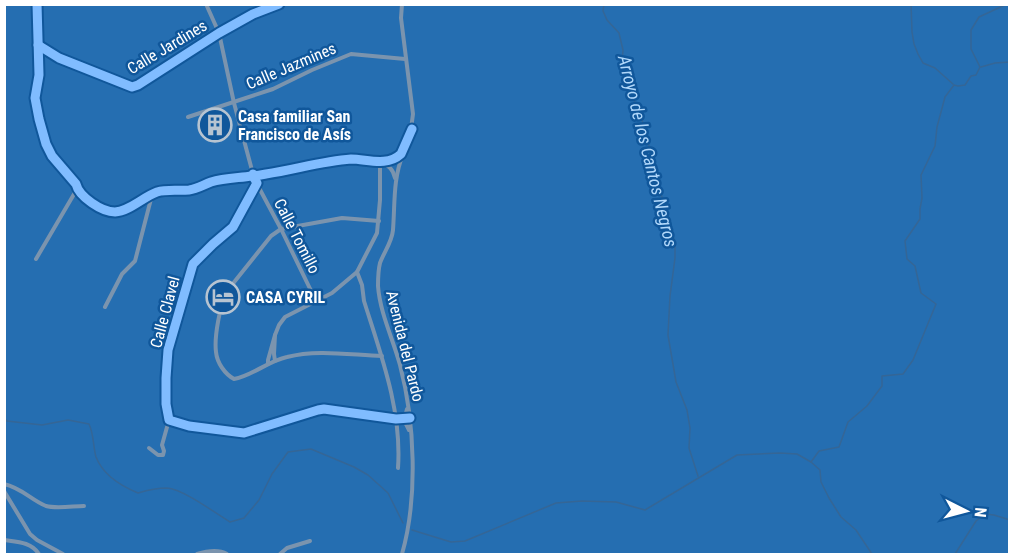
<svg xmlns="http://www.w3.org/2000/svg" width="1014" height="559" viewBox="0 0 1014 559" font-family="'Roboto Condensed',sans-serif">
  <rect width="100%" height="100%" fill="#30567c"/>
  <rect fill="#256eb1" x="5" y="5" width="1004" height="549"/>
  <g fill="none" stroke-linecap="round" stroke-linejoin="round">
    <g stroke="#356696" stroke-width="1.5">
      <polyline points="604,4 603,11 607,20 619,33 623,50 622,63 629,87 645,128 653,165 675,243 675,258 670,296 668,335 676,382 687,410 690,428 689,448 698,476"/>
      <polyline points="911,4 912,32 914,44 918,54 923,63 935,68 953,84"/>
      <polyline points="981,67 995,63 1010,62"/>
      <path d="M 4,418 L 7,421 L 42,425 L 68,420 L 89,424 C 94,435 93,446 96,457 C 103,475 121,486 138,493 C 148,490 156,488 167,488 C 183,489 215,513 230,522 L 244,518 L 259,500 L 272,474 L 288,452 L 311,449 L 354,467 L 368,475 L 388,493 L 403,523"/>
      <polyline points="811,462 819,451 839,447 848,422 867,406 882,386 882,376 903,374 913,360 936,304 921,293 915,266 907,259 905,241 920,219 920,209 922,198 921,175 935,146 937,127 945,97 954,85 958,86 965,85 971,76 976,75 980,67 971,49 971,30 979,17 1007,4"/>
      <polyline points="412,530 451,542 465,541 556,503 582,501 616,502 645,510 737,455 780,453 797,454 811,462 820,470 821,482 829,498 841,517 856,530 872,554"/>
      <polyline points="955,554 976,521 985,514 994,515 1010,520"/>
    </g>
    <g stroke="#7b94ae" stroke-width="4">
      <path d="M 37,4 L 39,75 L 35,98 L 39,119 L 46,144 L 52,156 L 76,184 C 79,197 102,212 115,212 C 130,211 143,197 157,192 C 167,189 178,191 189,190 C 197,189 203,185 211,182 C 224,178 238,178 252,176 L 253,174 L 255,176 L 266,174 C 294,170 322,161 351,159 C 367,159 387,167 401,154 L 412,129"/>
      <polyline points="206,4 219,33 234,103 253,174"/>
      <polyline points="402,4 401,18 413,114 411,129"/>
      <polyline points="38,45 59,58 132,87 138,85 219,33 253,14 279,4"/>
      <polyline points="188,117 273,89 312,70 351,54 405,59"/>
      <path d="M 380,162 L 380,200 L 377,233 L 357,272 L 362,285 L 364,301 C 381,355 402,410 398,468"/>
      <path d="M 381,162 C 389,166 393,169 395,178"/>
      <polyline points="254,178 257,183 233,227 213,244 193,264 168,350 166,378 166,404 169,420 189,426 244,433 318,410 324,409 396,419 410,418"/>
      <polyline points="257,184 281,229 316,301"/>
      <path d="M 379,221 L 342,218 L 281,229 L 271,236 L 227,291 C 220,305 214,337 216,352 C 217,363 225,374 234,379 C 252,376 268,361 287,357 C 317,349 351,355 382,356"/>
      <polyline points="36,259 77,189"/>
      <polyline points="105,307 122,274 135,261 152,195"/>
      <polyline points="275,335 279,325 285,317 332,293 357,272"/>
      <polyline points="268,364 268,360 275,335 274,354 275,361"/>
      <polyline points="407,409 406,413 401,419 406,424 409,430"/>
      <polyline points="149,448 158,455 163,455 164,451 162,445 169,420"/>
      <path d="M 4,484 C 22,488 31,500 46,506 C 56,509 74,506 84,506"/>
      <polyline points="4,491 30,534 37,540 63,554"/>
      <path d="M 4,540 C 18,542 31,542 39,554"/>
      <path d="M 197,554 C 207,551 218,549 227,554"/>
      <polyline points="280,554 287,548 310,541"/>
      <path d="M 402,554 C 418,498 415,422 400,365 C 393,339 380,313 378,286 C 378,279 378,271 380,263 C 384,252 392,242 393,230 C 395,203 393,179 403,154"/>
    </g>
    <g stroke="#10579b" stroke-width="13">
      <g id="cycleway">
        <path d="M 37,4 L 39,75 L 35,98 L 39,119 L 46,144 L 52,156 L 76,184 C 79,197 102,212 115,212 C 130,211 143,197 157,192 C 167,189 178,191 189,190 C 197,189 203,185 211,182 C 224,178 238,178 252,176 L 253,174 L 255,176 L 266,174 C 294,170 322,161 351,159 C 367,159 387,167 401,154 L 412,129"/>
        <polyline points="38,45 59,58 132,87 138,85 219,33 253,14 279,4"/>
        <polyline points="254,178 257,183 233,227 213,244 193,264 168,350 166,378 166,404 169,420 189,426 244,433 318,410 324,409 396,419 410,418"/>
      </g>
    </g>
    <use href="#cycleway" stroke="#80bcff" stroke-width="9"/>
  </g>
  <defs>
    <g id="building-ring" transform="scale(1.725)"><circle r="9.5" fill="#10579b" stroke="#b7c4d1" stroke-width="1.5"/><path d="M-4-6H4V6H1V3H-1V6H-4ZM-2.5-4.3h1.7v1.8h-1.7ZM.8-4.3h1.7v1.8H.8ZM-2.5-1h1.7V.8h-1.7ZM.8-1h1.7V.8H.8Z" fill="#b7c4d1"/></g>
    <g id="hotel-ring" transform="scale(1.725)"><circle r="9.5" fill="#10579b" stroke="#b7c4d1" stroke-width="1.5"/><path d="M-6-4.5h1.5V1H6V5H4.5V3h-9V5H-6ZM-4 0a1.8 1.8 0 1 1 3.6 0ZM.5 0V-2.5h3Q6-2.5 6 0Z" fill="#b7c4d1"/></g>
  </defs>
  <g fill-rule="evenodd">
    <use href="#building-ring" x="215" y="125"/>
    <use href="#hotel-ring" x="223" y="297"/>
  </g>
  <g text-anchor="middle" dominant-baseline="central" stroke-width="5" stroke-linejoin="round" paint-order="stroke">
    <g font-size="16" fill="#fff" stroke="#10579b">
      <text transform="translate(167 47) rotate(-31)">Calle Jardines</text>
      <text transform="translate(291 66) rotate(-23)">Calle Jazmines</text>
      <text transform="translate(297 236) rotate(63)">Calle Tomillo</text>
      <text transform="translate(165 312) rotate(-75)">Calle Clavel</text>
      <text transform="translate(405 346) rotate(76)">Avenida del Pardo</text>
    </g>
    <g font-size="16" font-weight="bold" fill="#fff" stroke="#10579b" text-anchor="start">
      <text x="238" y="116">Casa familiar San<tspan x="238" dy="18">Francisco de Asís</tspan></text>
      <text x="246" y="297">CASA CYRIL</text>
    </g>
    <g font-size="18" font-style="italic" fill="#b1d8fb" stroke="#10579b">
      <text transform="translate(648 151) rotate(76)">Arroyo de los Cantos Negros</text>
    </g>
  </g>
  <rect width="1014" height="559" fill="none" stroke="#ffffff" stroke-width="12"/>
  <g transform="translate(966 511) rotate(96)" stroke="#10579b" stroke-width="4.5" paint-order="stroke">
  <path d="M0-4.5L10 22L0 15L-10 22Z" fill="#ffffff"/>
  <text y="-9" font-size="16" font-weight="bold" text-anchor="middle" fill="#ffffff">N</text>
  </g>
</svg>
